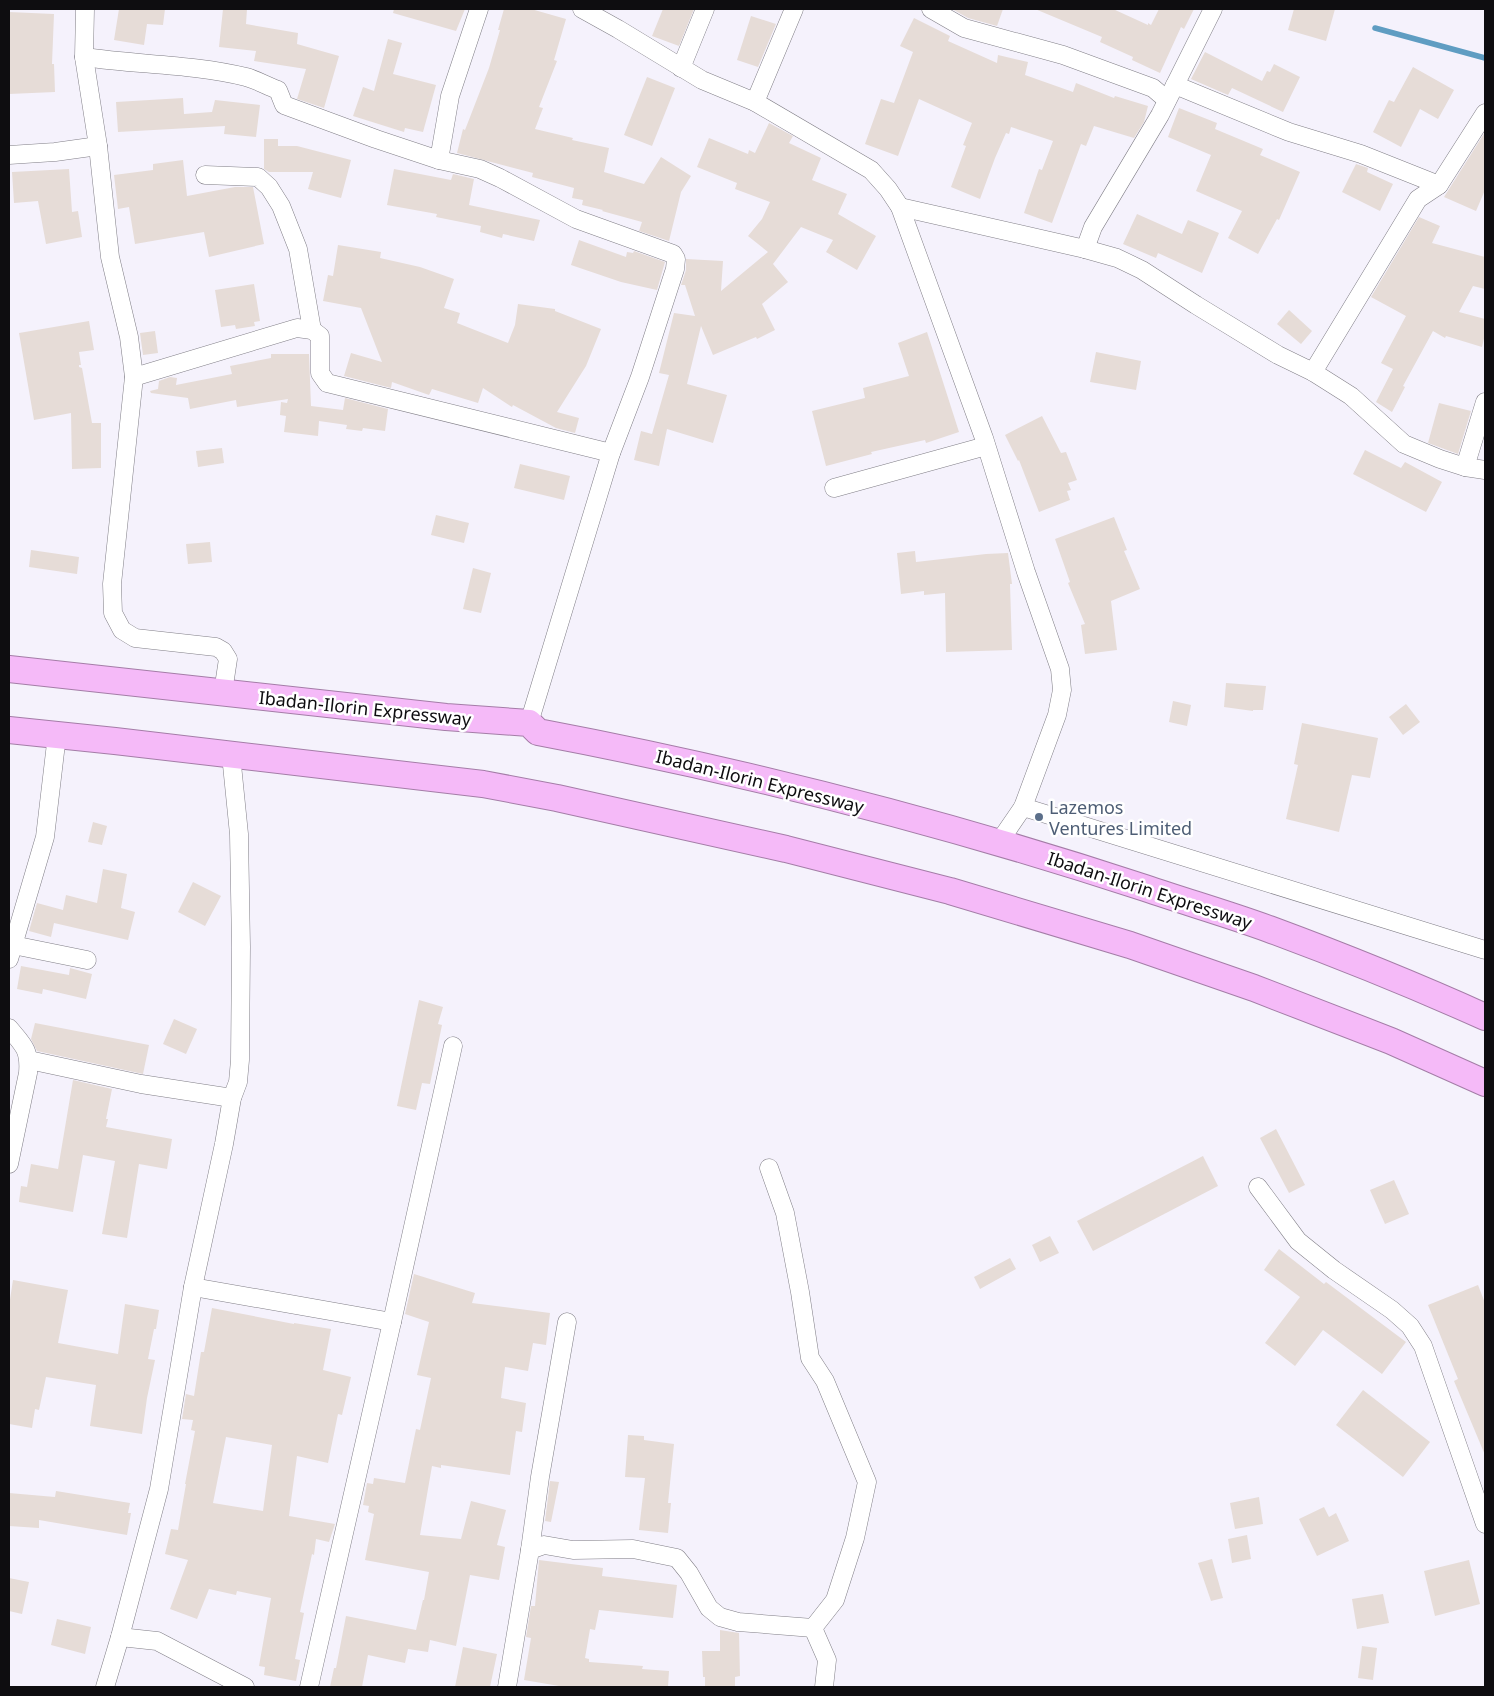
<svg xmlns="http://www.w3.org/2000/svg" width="1494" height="1696" viewBox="0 0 1494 1696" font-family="'Noto Sans',sans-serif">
  <rect width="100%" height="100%" fill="#f5f2fc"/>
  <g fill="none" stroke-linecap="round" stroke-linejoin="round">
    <polyline stroke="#5f9dc2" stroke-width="5.5" points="1375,28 1485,58"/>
  </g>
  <g fill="#e6dcd7" fill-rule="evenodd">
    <polygon points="119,9 165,9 163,25 147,24 144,45 114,40"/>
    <polygon points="223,9 247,9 246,24 298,33 297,44 339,56 324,108 297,99 306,69 254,61 256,51 219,47"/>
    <polygon points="394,9 465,9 456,31 393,13"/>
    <polygon points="504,9 531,9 566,19 554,60 557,61 539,107 543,108 535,129 573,138 572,140 609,148 604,172 644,184 661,157 691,176 681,192 669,241 639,231 642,222 602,211 603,210 582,205 583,200 572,198 574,188 532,177 533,173 457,153 463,129 465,130 489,68 500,30 498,30"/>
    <polygon points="663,9 694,9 679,46 652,36"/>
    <polygon points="952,9 1003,9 997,26 968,18"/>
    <polygon points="1035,9 1113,9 1148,25 1148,23 1151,25 1159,9 1194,9 1184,29 1181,27 1160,73 1132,60 1133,57 1100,42 1102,37"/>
    <polygon points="1294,9 1335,9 1326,41 1288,30"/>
    <polygon points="9,12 54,14 52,64 54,64 55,92 9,94"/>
    <polygon points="751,16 776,24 758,67 737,60"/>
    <polygon points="914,18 950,36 948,41 997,63 998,55 1028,62 1025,75 1073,92 1076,83 1114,98 1115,96 1148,106 1144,122 1134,138 1094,126 1086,146 1081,144 1052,223 1024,213 1039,169 1042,170 1053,141 1011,127 1009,134 1006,133 995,158 980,199 951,187 966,146 963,145 972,123 919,99 898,156 865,144 881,99 894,103 913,52 900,46"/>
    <polygon points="388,39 402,43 393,74 436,85 423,132 405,128 404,132 353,116 363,87 374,91"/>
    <polygon points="1205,52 1262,81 1267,71 1270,72 1274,64 1300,77 1283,112 1232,88 1228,95 1191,79"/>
    <polygon points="1413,67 1454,90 1438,119 1420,109 1401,147 1373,132 1389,100 1394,102"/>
    <polygon points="647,77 675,88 652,146 624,135"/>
    <polygon points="183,98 184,114 212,112 215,100 260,105 256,137 224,134 225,126 118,132 116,102"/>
    <polygon points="1179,108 1217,123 1215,129 1263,149 1260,155 1300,172 1279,220 1277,219 1258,254 1228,238 1242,211 1196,191 1211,155 1168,137"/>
    <polygon points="769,123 793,136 789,143 821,158 812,180 847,194 838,214 876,236 857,270 826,252 833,240 801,227 773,264 788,282 762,304 775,330 757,339 756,337 713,355 701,326 687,384 727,395 713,443 667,429 659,466 634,460 641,431 652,434 669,375 659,373 674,313 695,316 685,285 681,285 686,270 686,259 723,261 721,291 768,252 748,236 762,219 770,202 735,189 737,183 697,167 709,138 748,154 749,150 755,153"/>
    <polygon points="1485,132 1485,190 1476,211 1444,197"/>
    <polygon points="264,139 278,139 278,146 297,146 351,160 341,198 308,189 313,172 269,172 264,169"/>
    <polygon points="183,160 187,196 235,187 253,187 264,244 209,257 204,232 135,244 129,207 118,209 114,175 153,170 153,164"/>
    <polygon points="1356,164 1368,168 1367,172 1393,184 1380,211 1342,192"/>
    <polygon points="69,169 72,212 78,211 82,237 46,244 38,201 14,203 12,172"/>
    <polygon points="394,169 451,180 453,174 474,179 469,205 540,220 534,241 503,234 502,238 480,232 481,226 436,217 437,214 387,205"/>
    <polygon points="1137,214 1182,234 1188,220 1219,233 1202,273 1158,253 1156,258 1123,244"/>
    <polygon points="1419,217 1440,226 1432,243 1485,257 1485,289 1473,286 1459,312 1485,319 1485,334 1482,347 1446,336 1445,338 1433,331 1403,386 1405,387 1392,412 1376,402 1393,369 1381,363 1406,316 1371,297"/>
    <polygon points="579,240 626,257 627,252 633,253 634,251 665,262 657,290 621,282 571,265"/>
    <polygon points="338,245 381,252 380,258 420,267 454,279 444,308 460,313 457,323 508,343 515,325 518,304 555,309 555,311 601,329 586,366 557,412 579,418 575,433 556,428 513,405 512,407 483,388 478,403 432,389 429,395 392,382 391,388 344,376 351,353 382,362 361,308 323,301 328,275 333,276"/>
    <polygon points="254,284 260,321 254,322 255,326 236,329 235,325 221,327 215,290"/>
    <polygon points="1289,310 1312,331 1301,344 1277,324"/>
    <polygon points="89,321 94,350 79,352 81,365 79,365 79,367 82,368 92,423 101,423 101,468 72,469 71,413 34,420 19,333"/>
    <polygon points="155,331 158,353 143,355 140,333"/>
    <polygon points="927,332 959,432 926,443 925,440 871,452 872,454 826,466 812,411 865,398 863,388 909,376 898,343"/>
    <polygon points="1096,352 1141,361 1136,390 1090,382"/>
    <polygon points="271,354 309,354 311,406 343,410 345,398 388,409 385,431 363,428 362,431 346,429 347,425 319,421 318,436 284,432 286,416 280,415 281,402 287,403 288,399 237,407 236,400 190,409 188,398 151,393 150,391 158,389 159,381 170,377 177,378 176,385 232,374 230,366 271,358"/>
    <polygon points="1439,403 1471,411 1458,454 1428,443"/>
    <polygon points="1042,416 1061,453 1066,452 1077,480 1068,483 1071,490 1067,491 1070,500 1039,512 1019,460 1018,461 1005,435"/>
    <polygon points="222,448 224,463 198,467 196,451"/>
    <polygon points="1365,450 1401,468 1405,462 1442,482 1426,512 1353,474"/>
    <polygon points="520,464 570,476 564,500 514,488"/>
    <polygon points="436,515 469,523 464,543 431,535"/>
    <polygon points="1114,517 1127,550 1124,551 1140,589 1111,601 1117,650 1085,654 1081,625 1085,624 1068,583 1070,582 1055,539"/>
    <polygon points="210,542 212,562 188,564 186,544"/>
    <polygon points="31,550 79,557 77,574 29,567"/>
    <polygon points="915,551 916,562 986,554 1008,553 1012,584 1010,584 1012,650 946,652 945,593 924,595 924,591 901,594 897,553"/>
    <polygon points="473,568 491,573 481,613 463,609"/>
    <polygon points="1226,683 1266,686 1263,710 1253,710 1253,711 1224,707"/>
    <polygon points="1173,701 1191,705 1187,726 1169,722"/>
    <polygon points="1406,704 1420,722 1403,735 1389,717"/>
    <polygon points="1302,723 1378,738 1370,778 1352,775 1339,832 1286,819 1298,765 1294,764"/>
    <polygon points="93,822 107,826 102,845 88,842"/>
    <polygon points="103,869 127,874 121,908 135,912 128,940 54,923 51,937 29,931 37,903 63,910 66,895 97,903"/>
    <polygon points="193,882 221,896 205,926 178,912"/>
    <polygon points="21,966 69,975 70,968 92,974 86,999 43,989 42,994 17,989"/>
    <polygon points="419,1000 443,1007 438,1024 442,1025 430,1084 422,1083 416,1110 397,1106"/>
    <polygon points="174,1019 197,1029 186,1054 163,1044"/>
    <polygon points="35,1023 149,1045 143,1074 37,1051 31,1039"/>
    <polygon points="73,1080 112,1089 106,1119 108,1119 106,1127 172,1139 167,1169 139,1164 127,1238 102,1234 115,1161 83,1155 73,1212 19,1202 21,1186 27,1187 31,1164 58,1169"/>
    <polygon points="1276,1129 1305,1185 1289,1193 1260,1138"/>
    <polygon points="1203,1156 1218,1186 1093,1251 1077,1221"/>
    <polygon points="1394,1180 1409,1214 1385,1224 1370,1190"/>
    <polygon points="1050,1236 1059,1253 1040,1262 1032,1245"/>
    <polygon points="1279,1249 1324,1284 1326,1282 1406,1342 1382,1374 1323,1330 1295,1366 1265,1343 1300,1297 1264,1270"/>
    <polygon points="1010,1258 1016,1269 980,1289 974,1277"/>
    <polygon points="414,1274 475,1293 472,1303 550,1313 546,1345 533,1343 528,1371 505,1367 501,1398 526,1403 522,1432 516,1431 510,1475 441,1465 441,1468 432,1466 420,1535 461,1539 471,1501 506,1510 497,1545 505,1547 499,1580 470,1575 456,1646 430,1640 428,1652 408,1649 405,1663 368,1655 362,1687 330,1687 334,1668 336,1668 346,1616 416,1630 423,1600 424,1600 429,1572 365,1560 374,1514 368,1512 369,1506 363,1505 367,1483 373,1484 374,1478 405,1483 416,1429 420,1430 431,1378 417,1375 429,1322 405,1314"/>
    <polygon points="13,1280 68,1290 58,1343 118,1354 125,1304 159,1310 156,1329 154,1329 148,1359 155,1360 147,1398 142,1434 90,1426 96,1385 46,1377 39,1410 35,1409 32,1428 9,1424 9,1306"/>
    <polygon points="1478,1285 1485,1303 1485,1455 1454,1381 1458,1379 1428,1305"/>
    <path d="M 212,1308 L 294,1324 L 294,1323 L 331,1329 L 323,1370 L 351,1377 L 342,1415 L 338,1414 L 328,1463 L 297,1456 L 289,1516 L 335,1524 L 329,1542 L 316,1539 L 314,1555 L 312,1554 L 300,1612 L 304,1613 L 295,1659 L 300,1660 L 296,1681 L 264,1675 L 265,1667 L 259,1666 L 271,1598 L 237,1591 L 236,1595 L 209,1589 L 197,1619 L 170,1609 L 188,1560 L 165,1554 L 171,1529 L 178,1530 L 186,1484 L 185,1484 L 195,1431 L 191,1430 L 193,1420 L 182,1419 L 186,1394 L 194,1396 L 201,1352 L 204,1352 ZM 226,1437 L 272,1445 L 263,1511 L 213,1503 Z"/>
    <polygon points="1363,1390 1430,1442 1403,1477 1336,1425"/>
    <polygon points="628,1435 644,1436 644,1440 674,1444 668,1503 671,1503 668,1533 639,1530 645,1478 625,1477"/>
    <polygon points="550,1481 559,1482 551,1522 545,1521"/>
    <polygon points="56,1491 130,1503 128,1513 131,1513 127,1535 39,1520 39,1528 9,1526 9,1493 55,1497"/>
    <polygon points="1259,1497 1263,1524 1235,1529 1230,1503"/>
    <polygon points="1324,1507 1329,1517 1336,1513 1349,1541 1317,1556 1299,1519"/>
    <polygon points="1247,1535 1251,1559 1232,1563 1228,1539"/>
    <polygon points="1212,1559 1223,1598 1211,1601 1198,1563"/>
    <polygon points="539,1560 603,1568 602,1576 677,1585 673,1618 599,1610 595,1630 590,1629 585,1658 589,1659 589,1662 643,1666 642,1669 669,1671 668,1687 565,1687 524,1680 531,1638 526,1637 531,1606 535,1606"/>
    <polygon points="1469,1560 1480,1604 1435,1616 1424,1571"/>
    <polygon points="9,1578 29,1582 22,1614 9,1611"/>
    <polygon points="1383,1594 1389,1623 1357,1629 1352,1599"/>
    <polygon points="57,1619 91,1627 85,1654 51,1645"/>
    <polygon points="720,1630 739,1633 740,1676 735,1677 735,1687 705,1687 705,1677 703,1677 702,1651 720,1651"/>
    <polygon points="1362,1646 1377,1648 1373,1680 1358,1678"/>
    <polygon points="463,1647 497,1654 490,1687 455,1687"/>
  </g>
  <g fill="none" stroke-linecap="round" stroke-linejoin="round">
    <g stroke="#817f87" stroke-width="19">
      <g id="minor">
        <polyline points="85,9 84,57 98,146 110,257 129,337 134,377 112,584 113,613 122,630 135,638 216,647 223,651 228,659 223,692"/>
        <polyline points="582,9 618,29 702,80 755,102 871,170 888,189 900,207 984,438 1026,572 1060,669 1062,690 1057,715 1023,807 999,842"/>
        <polyline points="931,9 964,28 1063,55 1153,88 1167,100"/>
        <path d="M 84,57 C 138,65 193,64 246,77 C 257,80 267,86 278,90 L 284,105 L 376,139 L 439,160 L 480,169 L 500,178 L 576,219 L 673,254 L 676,259 L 675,269 L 640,377 L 611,453 L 529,723"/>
        <polyline points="681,68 705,9"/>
        <polyline points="1175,85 1289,132 1361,154 1439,185"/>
        <polyline points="755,102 794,9"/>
        <polyline points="9,155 55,152 98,146"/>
        <polyline points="439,160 450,96 479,9"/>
        <polyline points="205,175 258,177 269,187 281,206 298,249 312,330"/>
        <polyline points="900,207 1085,249 1117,258 1142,270 1196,305 1278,355 1313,372 1351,396 1404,444 1440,459 1465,467 1485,470"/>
        <polyline points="1085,249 1093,227 1160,115 1213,9"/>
        <polyline points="1313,372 1418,199 1439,185 1485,113"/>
        <polyline points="134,377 297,328 312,330 320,336 320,373 327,383 611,453"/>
        <polyline points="1465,467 1485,402"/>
        <polyline points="834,488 986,446"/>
        <polyline points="1023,807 1485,950"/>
        <polyline points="13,945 87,960"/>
        <polyline points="9,959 45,837 57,735"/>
        <path d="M 9,1028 C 23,1045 30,1049 28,1073 L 9,1164"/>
        <polyline points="29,1060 141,1084 232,1098"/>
        <polyline points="1258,1187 1298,1241 1334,1270 1392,1310 1410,1326 1423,1346 1485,1524"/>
        <polyline points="193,1287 392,1322 309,1687"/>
        <polyline points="392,1322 453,1046"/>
        <polyline points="530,1550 540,1477 567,1322"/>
        <polyline points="813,1628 827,1660 824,1687"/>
        <polyline points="120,1637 157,1641 245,1687"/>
        <polyline points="105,1687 120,1637 159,1489 193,1287 224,1144 232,1098 238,1082 240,1060 241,947 239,834 231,755"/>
        <polyline points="507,1687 530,1550 544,1545 573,1550 633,1549 677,1558 689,1573 709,1608 720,1617 738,1622 813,1628 835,1600 855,1538 867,1482 825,1381 810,1358 800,1292 785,1213 769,1168"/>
      </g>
    </g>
    <g stroke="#a47da7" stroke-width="28">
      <g id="highway">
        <path d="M 9,669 L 446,717 L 529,723 L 538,732 C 744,771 947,823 1145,888 C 1186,902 1228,914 1269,929 C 1342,956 1414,985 1485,1017"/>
        <polyline points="9,730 115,741 483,784 557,798 786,849 950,891 1130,945 1254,988 1391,1041 1485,1083"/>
      </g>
    </g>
    <use href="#minor" stroke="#fff" stroke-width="18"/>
    <use href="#highway" stroke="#f5baf8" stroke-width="26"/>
  </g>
  <circle fill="#5c6f8a" stroke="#fff" stroke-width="2" cx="1039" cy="817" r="5"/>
  <g text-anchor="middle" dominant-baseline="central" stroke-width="5" stroke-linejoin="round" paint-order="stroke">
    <g font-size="18" fill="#0e0d10" stroke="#fff">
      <text transform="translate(365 708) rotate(6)">Ibadan-Ilorin Expressway</text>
      <text transform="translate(760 781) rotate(14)">Ibadan-Ilorin Expressway</text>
      <text transform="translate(1150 890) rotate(18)">Ibadan-Ilorin Expressway</text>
    </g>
    <g font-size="18" fill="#4e5e75" stroke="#fff" text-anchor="start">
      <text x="1049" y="807">Lazemos<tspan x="1049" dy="21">Ventures Limited</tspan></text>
    </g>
  </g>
  <rect width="1494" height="1696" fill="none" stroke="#0e0d10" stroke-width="20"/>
</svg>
